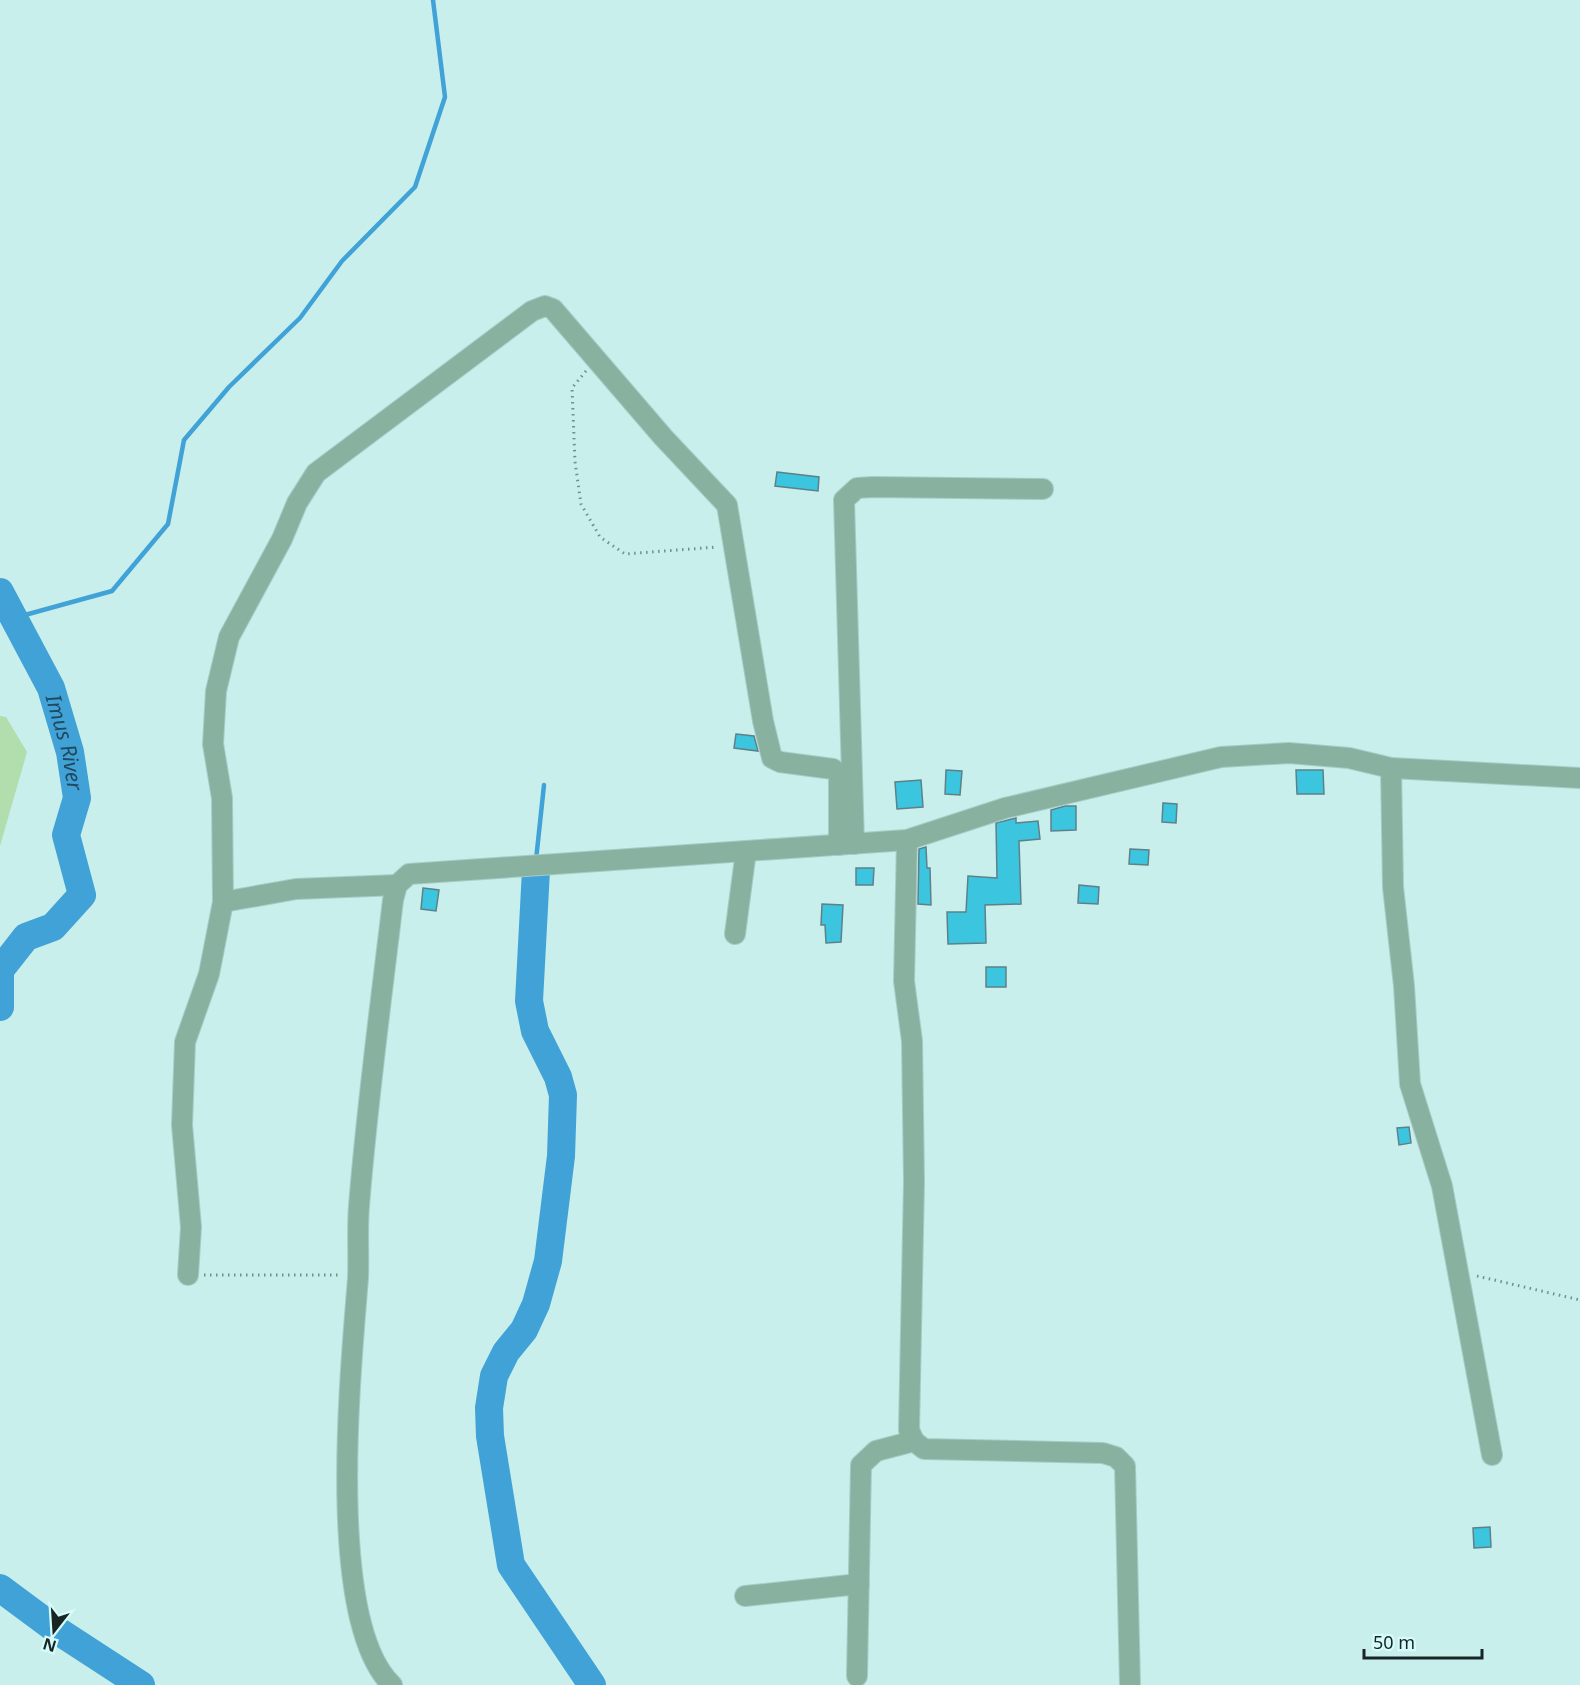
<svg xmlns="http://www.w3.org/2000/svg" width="1580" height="1685" viewBox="0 0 1580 1685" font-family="'Noto Sans',sans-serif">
  <rect width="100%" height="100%" fill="#c8efeb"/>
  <polygon fill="#b2dead" points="0,716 6,717 27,752 0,846"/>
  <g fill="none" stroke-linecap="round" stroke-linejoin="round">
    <g stroke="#40a2d6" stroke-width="4.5">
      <polyline points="14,618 112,591 168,524 184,440 229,387 300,318 342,261 415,187 445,97 433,0"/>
      <polyline points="536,860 544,785"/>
    </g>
    <g stroke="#40a2d6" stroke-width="28">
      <path id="s1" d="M 0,592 L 51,688 L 70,752 L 77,798 L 66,835 L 82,895 L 53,927 L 26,937 L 0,970 L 0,1007"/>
      <polyline points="536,870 529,1001 535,1031 558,1077 563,1095 561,1156 548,1261 536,1304 524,1330 506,1352 494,1376 489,1408 490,1436 511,1565 592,1685"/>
      <polyline points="0,1588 58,1631 141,1685"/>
    </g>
  </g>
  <g fill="#3bc5de" stroke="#5e8189" stroke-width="1.5">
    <polygon points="777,472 819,477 818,491 775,486"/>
    <polygon points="736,734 754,736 758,751 734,748"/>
    <polygon points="946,770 962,771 960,795 945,794"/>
    <polygon points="1296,770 1323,770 1324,794 1297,794"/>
    <polygon points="921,780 923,807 897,809 895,782"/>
    <polygon points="1163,803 1177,804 1176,823 1162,822"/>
    <polygon points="1065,806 1076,806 1076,830 1051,831 1051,810"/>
    <polygon points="1016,818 1016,823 1038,821 1040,839 1019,841 1021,904 985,905 986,943 948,944 947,912 966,912 968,876 997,878 996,823"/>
    <polygon points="926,847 927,868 930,868 931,905 918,904 919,849"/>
    <polygon points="1130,849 1149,850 1148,865 1129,864"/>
    <polygon points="856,868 874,868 873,885 856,885"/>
    <polygon points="1079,885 1099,887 1098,904 1078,903"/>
    <polygon points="423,888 439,890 436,911 421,909"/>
    <polygon points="822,904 843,905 841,942 826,943 825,925 821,925"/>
    <rect x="986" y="967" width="20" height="20"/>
    <polygon points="1409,1127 1411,1143 1399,1145 1397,1128"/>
    <polygon points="1490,1527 1491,1547 1474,1548 1473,1528"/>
  </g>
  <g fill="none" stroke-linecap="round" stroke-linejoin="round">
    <g stroke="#a8cbc7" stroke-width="22">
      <g id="minor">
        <polyline points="1391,768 1393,887 1404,986 1410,1084 1442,1186 1492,1455"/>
        <polyline points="907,840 904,981 912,1041 914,1182 909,1430 914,1441 924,1449 1103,1453 1116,1457 1125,1466 1130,1685"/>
        <polyline points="854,844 844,500 857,488 873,487 1043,489"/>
        <polyline points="223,902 296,889 397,885"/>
        <polyline points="735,934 746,851"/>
        <polyline points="188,1275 191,1227 182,1125 185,1042 209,974 223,902 222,798 213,744 216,691 229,637 282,539 297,503 316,473 532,311 545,306 553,309 663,437 727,505 763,721 772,758 780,762 833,769 839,774 839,845"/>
        <polyline points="745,1596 859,1584"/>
        <polyline points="857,1676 861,1465 876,1451 914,1441"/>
        <path d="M 392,1685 C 325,1621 351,1368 358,1278 C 359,1254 357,1230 359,1206 C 367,1104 381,1002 393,900 L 397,885 L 409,874 L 907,840 L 1005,808 L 1221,757 L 1289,753 L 1349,758 L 1391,768 L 1580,778"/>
      </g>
    </g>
    <g stroke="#738f8c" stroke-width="3" stroke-dasharray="1.5 4.5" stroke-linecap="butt">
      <polyline points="586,371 572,388 575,462 581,504 600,537 625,554 717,547"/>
      <polyline points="204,1275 341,1275"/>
      <polyline points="1477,1276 1580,1300"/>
    </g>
    <use href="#minor" stroke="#88b29f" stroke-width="20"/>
  </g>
  <g text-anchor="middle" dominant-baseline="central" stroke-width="6" stroke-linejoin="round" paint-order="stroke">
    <g font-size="21" font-style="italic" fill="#214960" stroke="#d5fcf9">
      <text stroke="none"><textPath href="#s1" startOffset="165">Imus River</textPath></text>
    </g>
  </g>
  <g transform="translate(54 1631) rotate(197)" stroke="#d5fcf9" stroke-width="4.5" paint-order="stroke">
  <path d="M0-4.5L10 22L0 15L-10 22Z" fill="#172624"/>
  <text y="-9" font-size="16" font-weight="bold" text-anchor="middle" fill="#172624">N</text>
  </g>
  <path d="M1364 1649v9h118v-9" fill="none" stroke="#172624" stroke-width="3"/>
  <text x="1373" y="1649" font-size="18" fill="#172624" stroke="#d5fcf9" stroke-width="4.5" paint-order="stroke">50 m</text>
</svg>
